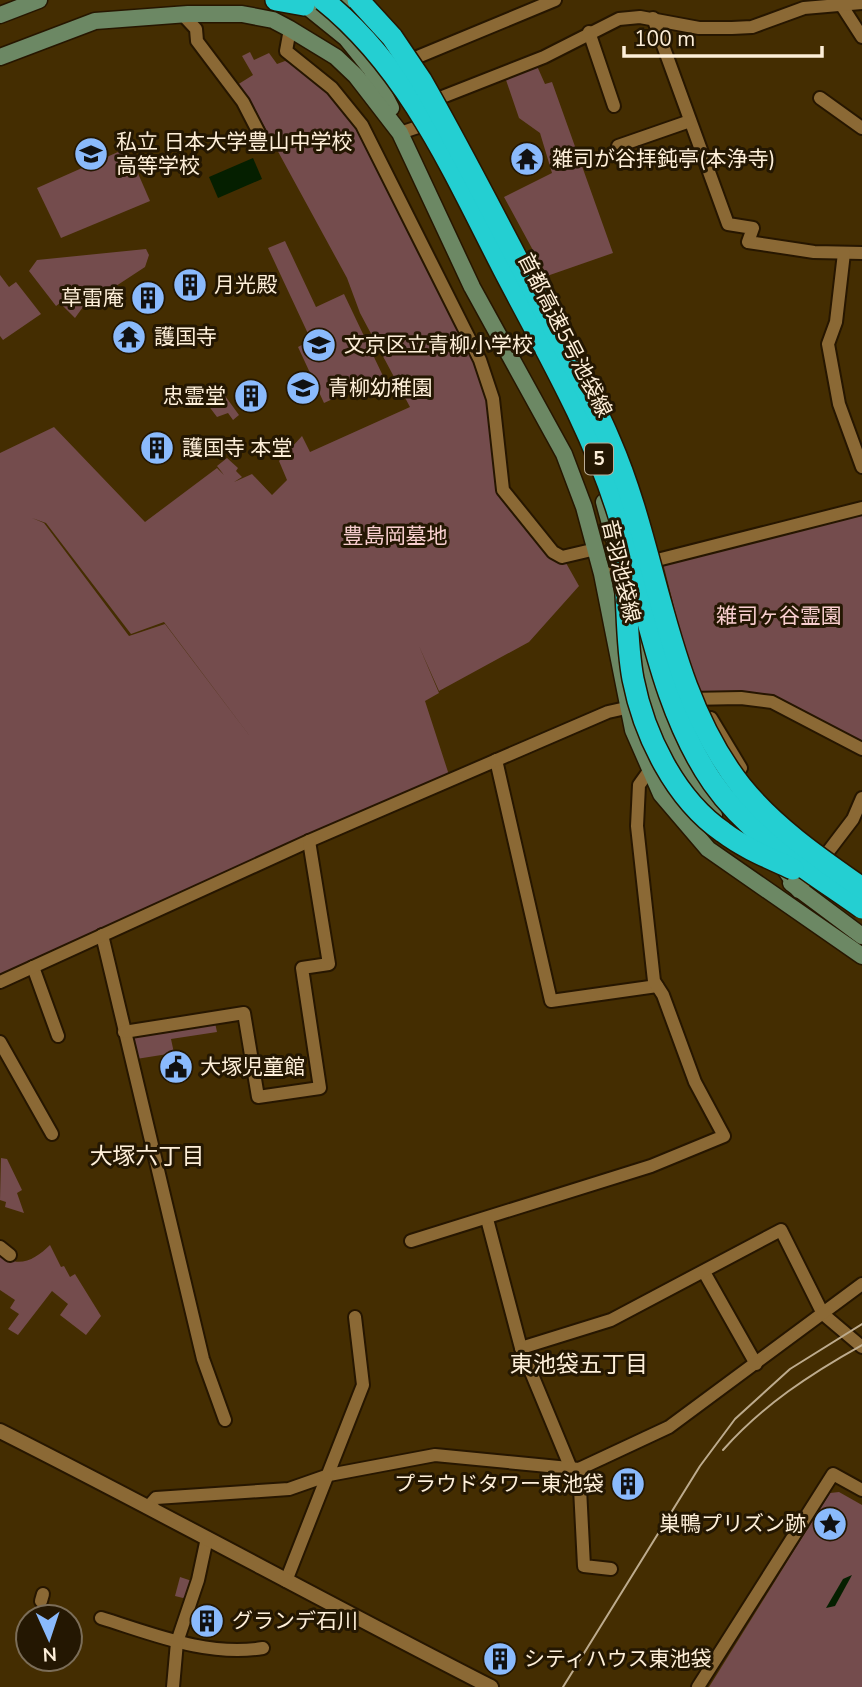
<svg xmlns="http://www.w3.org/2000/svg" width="862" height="1687" viewBox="0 0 862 1687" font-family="'Nunito Sans','Noto Sans JP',sans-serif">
  <rect width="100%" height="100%" fill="#442d01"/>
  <g fill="#744c4d" fill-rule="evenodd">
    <path d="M 250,52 L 254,60 L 269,53 L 277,64 L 285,61 L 305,69 L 359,125 L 474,360 L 488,401 L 499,493 L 553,559 L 566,563 L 579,586 L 529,642 L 439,691 L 419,646 L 439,693 L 425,701 L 449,775 L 0,974 L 0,453 L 54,427 L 145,522 L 217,468 L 224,475 L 217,466 L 227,458 L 238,468 L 236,471 L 242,477 L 234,482 L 252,474 L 272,495 L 287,480 L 279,461 L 302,436 L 310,452 L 410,407 L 360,313 L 347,278 L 251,102 L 237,85 L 253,75 L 242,56 ZM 32,518 L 46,523 L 131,634 L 164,622 L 255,743 L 165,624 L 129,636 L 44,523 Z"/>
    <polygon points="537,66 545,84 552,82 613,253 547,276 504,197 552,173 540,133 519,118 506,80"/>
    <polygon points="127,148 150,201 61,238 37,188"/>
    <polygon points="285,241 316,307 344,294 383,376 324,403 298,347 311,340 268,248"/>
    <polygon points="146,249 149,255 145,267 113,288 96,309 88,300 75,318 60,303 56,306 29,271 37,260"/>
    <polygon points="0,275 9,287 16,282 41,314 3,340 0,336"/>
    <polygon points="223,393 239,415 233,420 228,413 217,417 208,405"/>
    <polygon points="862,505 862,745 771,697 701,694 686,655 663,563"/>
    <polygon points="214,1018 217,1032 171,1039 174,1053 130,1060 124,1033"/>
    <polygon points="1,1158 7,1159 22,1190 17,1193 24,1213 5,1207 6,1202 0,1200"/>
    <path d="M 50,1245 L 61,1267 L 64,1266 L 70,1277 L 75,1274 L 101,1316 L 86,1335 L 60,1315 L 68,1304 L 52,1291 L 18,1335 L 8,1329 L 19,1314 L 10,1308 L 15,1300 L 0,1290 L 0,1255 C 19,1269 36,1259 50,1245 Z"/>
    <polygon points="839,1492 862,1505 862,1687 709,1687 830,1493"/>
    <polygon points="180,1577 192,1581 188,1595 183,1598 175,1596"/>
  </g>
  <g fill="#051f00">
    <polygon points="253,158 262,179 218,198 209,177"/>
    <polygon points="852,1575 835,1606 826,1608 843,1579"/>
  </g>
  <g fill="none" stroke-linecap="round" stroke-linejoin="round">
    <g stroke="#261600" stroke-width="16">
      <g id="minor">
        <polyline points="842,6 862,37"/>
        <polyline points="182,14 196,29 197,41 243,102 260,135"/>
        <polyline points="653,18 728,224 753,228 748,242 814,252 862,253"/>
        <polyline points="290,29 286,51 332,88 362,125 480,360 493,399 503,490 553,552 562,557 596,549"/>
        <polyline points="589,32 614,106"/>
        <polyline points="403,63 555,0"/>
        <polyline points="820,98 862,128"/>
        <polyline points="427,103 544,57 619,19 640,17 699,28 732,28 752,27 804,8 862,3"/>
        <polyline points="400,133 424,125 430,119"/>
        <polyline points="618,146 690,121"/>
        <polyline points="844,253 836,322 828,344 839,404 862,467"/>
        <polyline points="602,574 862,508"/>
        <polyline points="688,699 741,698 772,702 862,749"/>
        <polyline points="711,718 741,768"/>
        <polyline points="496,760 551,1001 657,986"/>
        <polyline points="799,890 853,819 862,798"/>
        <polyline points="102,935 203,1359 225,1420"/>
        <polyline points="33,967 58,1036"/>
        <polyline points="0,982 309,841 608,712 635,706"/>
        <polyline points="124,1032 244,1013 258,1097 320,1088 302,968 329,964 309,841"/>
        <polyline points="0,1042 52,1134"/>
        <polyline points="487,1219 521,1348 572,1471"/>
        <polyline points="411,1241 651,1166 724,1136 695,1082 663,995 654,981 637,826 639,785 649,771"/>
        <polyline points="0,1247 10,1255"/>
        <polyline points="704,1272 756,1364"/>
        <polyline points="521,1348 611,1320 781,1230 823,1314 862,1347"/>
        <polyline points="579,1469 584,1566 611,1569"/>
        <polyline points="149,1506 156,1498 289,1489 329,1475 435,1455 579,1469 669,1427 862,1284"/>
        <polyline points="286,1581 363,1385 355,1317"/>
        <polyline points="41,1601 43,1594"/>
        <path d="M 101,1618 C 153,1634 207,1657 263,1648"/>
        <polyline points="173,1687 177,1642 198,1580 207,1538"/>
        <polyline points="698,1687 833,1474 862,1490"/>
      </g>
    </g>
    <g stroke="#261600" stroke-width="18">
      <path id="tertiary" d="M 0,1431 C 165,1514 326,1603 491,1687"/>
    </g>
    <g stroke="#261600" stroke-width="19">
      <g id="secondary">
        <polyline points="299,0 346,38 371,69 391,108"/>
        <polyline points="345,0 364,18"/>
        <polyline points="0,15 39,0"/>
        <polyline points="0,57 95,21 188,14 242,14 273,20 290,29 336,57 356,76 400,133 472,287 564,454 584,507 602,574 633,730 661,794 708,849 862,956"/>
        <polyline points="604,502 625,579"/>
        <path d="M 635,621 C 651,690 669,759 714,815"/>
        <polyline points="781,863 799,890"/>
        <polyline points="791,883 862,936"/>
      </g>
    </g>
    <g stroke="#261600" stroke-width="24">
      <polyline id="motorway" points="276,0 304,5"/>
    </g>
    <use href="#minor" stroke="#8b6935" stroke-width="12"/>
    <use href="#tertiary" stroke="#8b6935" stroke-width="14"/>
    <use href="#secondary" stroke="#6c8864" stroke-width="16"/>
    <use href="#motorway" stroke="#24cfd2" stroke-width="21"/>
    <g stroke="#bdab8d" stroke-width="2">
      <path d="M 723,1450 C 763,1405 810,1374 862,1345"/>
      <polyline points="563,1687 700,1466 735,1419 790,1369 862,1324"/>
    </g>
    <g stroke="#261600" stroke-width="24" stroke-linecap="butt">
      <g id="motorway-bridge">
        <path d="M 323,0 C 411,70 457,180 508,278 C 548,354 592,430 618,513 C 647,602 659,705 713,783 C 750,836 810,871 862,908"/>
        <path d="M 358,0 L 392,37 L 421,80 C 461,150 498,223 536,295 C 561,343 589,391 610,441 C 659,553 664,688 741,786 C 774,827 819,858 862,888"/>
        <path d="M 624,567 C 628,604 626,642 633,679 C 644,735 675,799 723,832 C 744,848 769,858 793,869"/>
      </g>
    </g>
    <use href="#motorway-bridge" stroke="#24cfd2" stroke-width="21"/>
  </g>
  <defs>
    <g id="school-disc" transform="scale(1.75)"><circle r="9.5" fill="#8abafc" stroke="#241702"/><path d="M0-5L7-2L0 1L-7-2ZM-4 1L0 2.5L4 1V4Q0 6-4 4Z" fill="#111"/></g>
    <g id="temple-disc" transform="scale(1.75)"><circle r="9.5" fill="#8abafc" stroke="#241702"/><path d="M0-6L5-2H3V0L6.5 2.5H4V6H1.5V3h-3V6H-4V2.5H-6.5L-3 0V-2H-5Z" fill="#111"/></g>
    <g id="building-disc" transform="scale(1.75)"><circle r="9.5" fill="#8abafc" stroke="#241702"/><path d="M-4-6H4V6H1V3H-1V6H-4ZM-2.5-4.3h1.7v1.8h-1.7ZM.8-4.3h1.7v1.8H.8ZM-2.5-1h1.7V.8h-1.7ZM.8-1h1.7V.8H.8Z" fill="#111"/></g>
    <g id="civic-disc" transform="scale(1.75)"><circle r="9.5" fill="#8abafc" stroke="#241702"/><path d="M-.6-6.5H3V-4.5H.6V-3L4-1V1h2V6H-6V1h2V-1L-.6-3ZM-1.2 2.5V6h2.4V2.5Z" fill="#111"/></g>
    <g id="sight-disc" transform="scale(1.75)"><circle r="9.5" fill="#8abafc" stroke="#241702"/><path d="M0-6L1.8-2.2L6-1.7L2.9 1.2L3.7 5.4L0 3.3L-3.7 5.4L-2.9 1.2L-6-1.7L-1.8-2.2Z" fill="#111"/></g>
  </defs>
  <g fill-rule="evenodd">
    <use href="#school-disc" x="91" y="154"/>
    <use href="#temple-disc" x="527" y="159"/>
    <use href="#building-disc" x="190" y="285"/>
    <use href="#building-disc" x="148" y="298"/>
    <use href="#temple-disc" x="129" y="337"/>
    <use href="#school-disc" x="319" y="345"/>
    <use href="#school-disc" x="303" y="388"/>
    <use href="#building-disc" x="251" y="396"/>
    <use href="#building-disc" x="157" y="448"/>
    <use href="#civic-disc" x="176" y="1067"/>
    <use href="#building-disc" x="628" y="1484"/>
    <use href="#sight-disc" x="830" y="1524"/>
    <use href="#building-disc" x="207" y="1621"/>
    <use href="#building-disc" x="500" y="1659"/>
  </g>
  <g text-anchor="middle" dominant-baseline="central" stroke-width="6" stroke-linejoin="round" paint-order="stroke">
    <rect fill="#241702" stroke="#bdae98" stroke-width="2" x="585" y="443.5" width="28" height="31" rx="5"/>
    <g font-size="19" font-weight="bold" fill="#feefd9">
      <text x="599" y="459">5</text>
    </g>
    <g font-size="21" fill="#feefd9" stroke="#241702" text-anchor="start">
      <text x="116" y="142">私立 日本大学豊山中学校<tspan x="116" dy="24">高等学校</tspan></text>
      <text x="552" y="159">雑司が谷拝鈍亭(本浄寺)</text>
      <text x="214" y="285">月光殿</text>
      <text x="124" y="298" text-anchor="end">草雷庵</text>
      <text x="154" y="337">護国寺</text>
      <text x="344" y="345">文京区立青柳小学校</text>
      <text x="328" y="388">青柳幼稚園</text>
      <text x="226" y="396" text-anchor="end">忠霊堂</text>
      <text x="182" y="448">護国寺 本堂</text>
      <text x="200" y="1067">大塚児童館</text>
      <text x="604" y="1484" text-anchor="end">プラウドタワー東池袋</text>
      <text x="806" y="1524" text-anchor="end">巣鴨プリズン跡</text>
      <text x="232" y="1621">グランデ石川</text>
      <text x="524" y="1659">シティハウス東池袋</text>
    </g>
    <g font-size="21" fill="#feefd9" stroke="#241702">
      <text transform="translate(565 335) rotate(63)">首都高速5号池袋線</text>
      <text transform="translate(621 571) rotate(77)">音羽池袋線</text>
    </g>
    <g font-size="21" fill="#f8cecf" stroke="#241702">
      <text x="395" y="536">豊島岡墓地</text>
      <text x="779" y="616">雑司ヶ谷霊園</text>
    </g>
    <g font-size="23" fill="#feefd9" stroke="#241702">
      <text x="147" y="1156">大塚六丁目</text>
      <text x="579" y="1364">東池袋五丁目</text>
    </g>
  </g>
  <g transform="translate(49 1638) rotate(177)"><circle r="33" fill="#241702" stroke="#7b6d58" stroke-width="2"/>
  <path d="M0-5L12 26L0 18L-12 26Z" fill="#8abafc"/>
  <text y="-10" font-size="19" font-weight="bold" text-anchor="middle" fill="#feefd9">N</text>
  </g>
  <path d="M624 46v10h198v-10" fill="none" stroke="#feefd9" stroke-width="3.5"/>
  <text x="634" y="46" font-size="21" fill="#feefd9" stroke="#241702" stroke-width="5" paint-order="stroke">100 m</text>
</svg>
